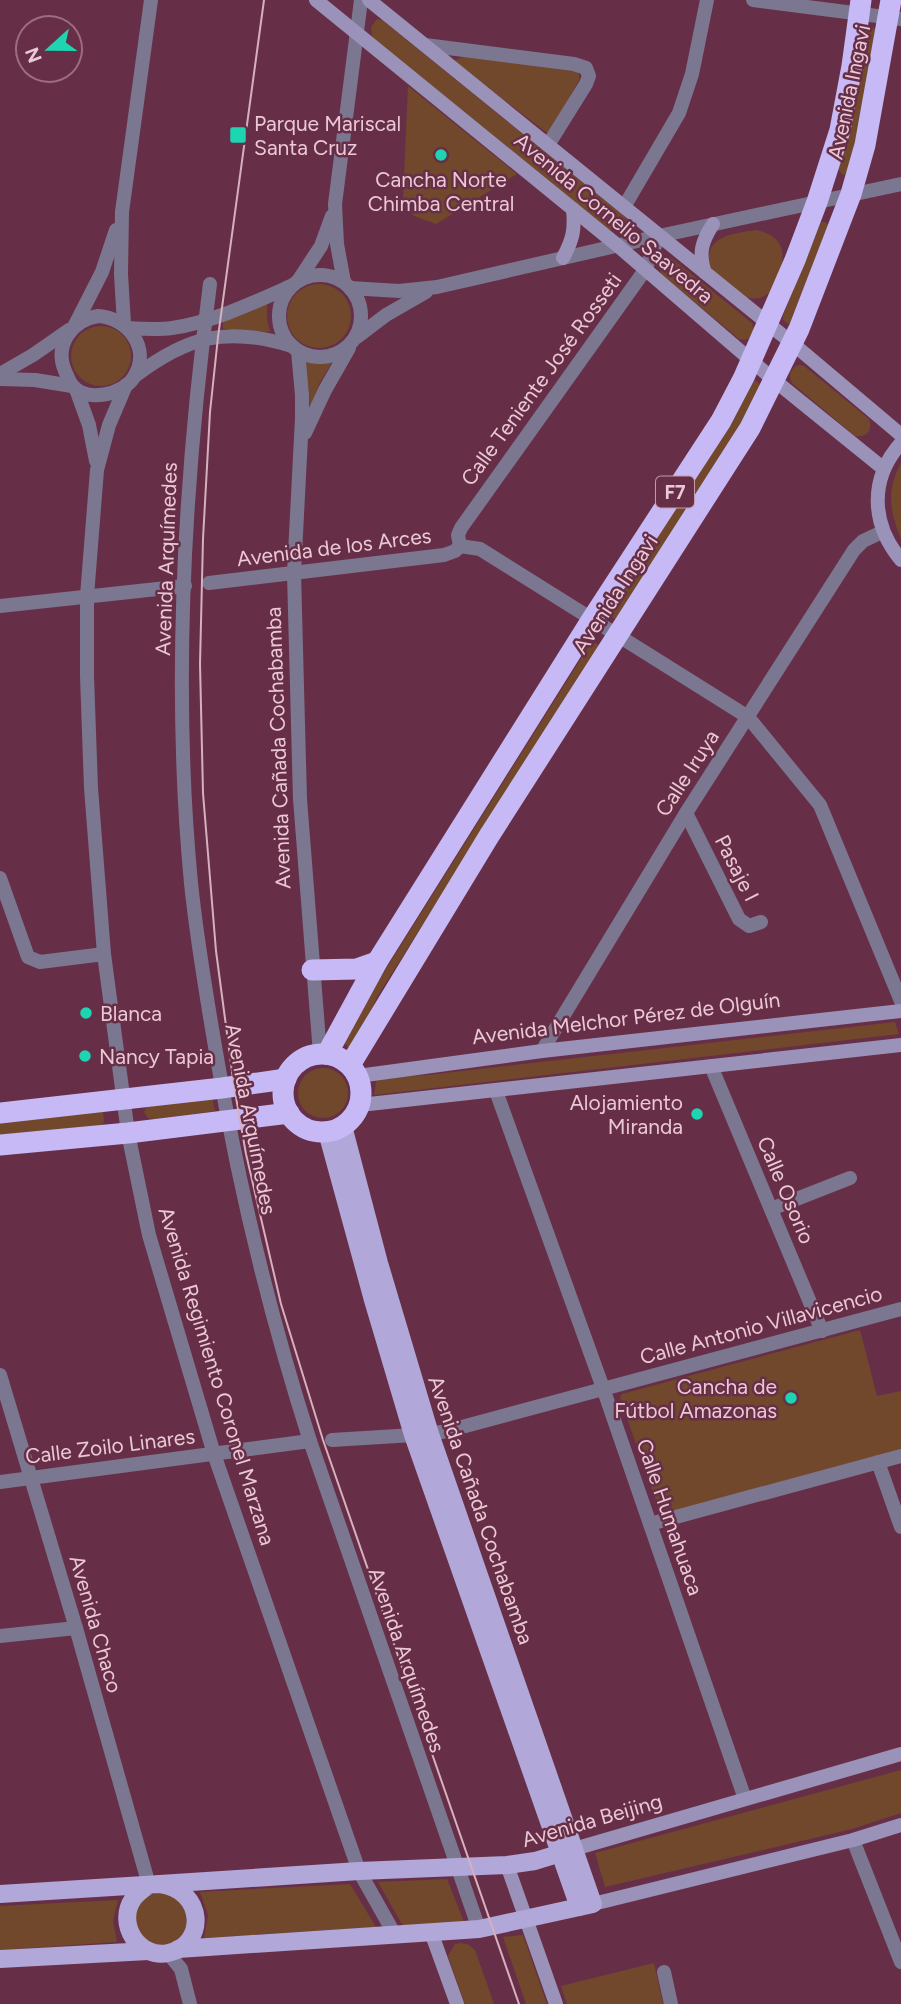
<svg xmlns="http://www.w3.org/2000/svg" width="901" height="2004" viewBox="0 0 901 2004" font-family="Figtree,sans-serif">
  <rect width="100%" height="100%" fill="#672f47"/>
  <g fill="#71482c">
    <polygon points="377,19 382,20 624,216 630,225 609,230 375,40 372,36 371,27"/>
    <polygon points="873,27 876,30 868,92 848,173 843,175 838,169 866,33 869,28"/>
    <polygon points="465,56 576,71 579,74 579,80 550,133 546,132 453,61"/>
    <polygon points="408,86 517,174 436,224 414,216 403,199"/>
    <polygon points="821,222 825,222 828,225 790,323 788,324 783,320 783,316"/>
    <path d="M 756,230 C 782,235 788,252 778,276 C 775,283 773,292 766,295 C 760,299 751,299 744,297 C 734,288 722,280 713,271 C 710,267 708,261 709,255 C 712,234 739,233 756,230 Z"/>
    <path d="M 670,257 L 752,323 L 754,330 C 751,338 748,341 739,339 L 661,274 L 659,264 L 664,258 Z"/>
    <circle cx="319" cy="316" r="32"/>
    <polygon points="267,304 267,320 270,332 223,329 223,321"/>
    <circle cx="101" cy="356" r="30"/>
    <polygon points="303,361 318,364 332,362 319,384 310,408 308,382"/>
    <path d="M 799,365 L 804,366 L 869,419 C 873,430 867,438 855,436 L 793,384 C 787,376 790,368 799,365 Z"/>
    <polygon points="753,381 757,381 761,387 736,432 617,620 608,615 727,427"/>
    <path d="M 901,463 L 901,539 C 890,512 886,490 901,463 Z"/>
    <polygon points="592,641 599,645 377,997 353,1052 340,1039 359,1012"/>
    <polygon points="895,1022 899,1034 374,1095 377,1077 427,1075"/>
    <circle cx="323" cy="1093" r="25"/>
    <polygon points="212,1097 215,1111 154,1119 148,1118 144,1112 147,1106"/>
    <polygon points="103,1111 104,1122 101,1125 0,1137 0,1121"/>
    <polygon points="860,1330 877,1396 901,1391 901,1450 668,1513 662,1512 658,1506 623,1407 620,1397 622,1394"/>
    <polygon points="901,1770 901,1813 852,1829 605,1887 595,1853"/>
    <polygon points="447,1879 464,1922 403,1926 378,1882"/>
    <polygon points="350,1884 376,1927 204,1938 208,1915 200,1892"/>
    <circle cx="161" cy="1919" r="26"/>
    <polygon points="118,1900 113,1921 117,1942 0,1950 0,1906"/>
    <polygon points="523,1935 547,2004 526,2004 503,1937"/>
    <polygon points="461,1943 469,1945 475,1950 494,2004 465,2004 448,1956 455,1944"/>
    <polygon points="654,1963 663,2004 567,2004 561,1986"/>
  </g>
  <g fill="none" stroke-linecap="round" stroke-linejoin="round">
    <g stroke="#7c7790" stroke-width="14">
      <polyline points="753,0 901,19"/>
      <polyline points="425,45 574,64 586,68 589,76 586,84 548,145"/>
      <polyline points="624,207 679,113 692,74 707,0"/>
      <circle cx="320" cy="316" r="41"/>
      <polyline points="298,281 321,246 332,216"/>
      <polyline points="344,282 337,244 335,204 361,0"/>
      <path d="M 210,284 C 184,481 172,684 191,883 C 197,942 207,1000 217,1058 C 239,1188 270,1316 310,1441 L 479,1929"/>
      <polyline points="350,288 399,291 437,287 659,236 901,184"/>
      <path d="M 98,316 C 129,318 151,349 134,377 C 123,395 86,403 72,385 C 69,381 67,375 65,371 C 54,345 72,320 98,316 Z"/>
      <polyline points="124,324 121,274 122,212 151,0"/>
      <polyline points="75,325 102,272 116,230"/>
      <path d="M 128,328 C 143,329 157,330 172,328 C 213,322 253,303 291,286"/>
      <polyline points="357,337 386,315 426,292"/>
      <polyline points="298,351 302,395 302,418 294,573 300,799 320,1054"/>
      <polyline points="0,374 33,355 69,330"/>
      <path d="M 135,376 C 188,336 227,326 292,346"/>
      <polyline points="0,379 35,380 72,386"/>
      <polyline points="126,385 109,425 97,470 87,596 87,676 91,788 104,954 128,1133 149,1235 214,1454 359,1871 395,1935"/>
      <polyline points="76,389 89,425 96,461"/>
      <polyline points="305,433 325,390 349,348"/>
      <polyline points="460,546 480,549 748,717 820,805 901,1001"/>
      <polyline points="460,546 458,535 461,528 645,270 659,236"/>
      <polyline points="209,583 444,555 455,551 460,546"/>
      <polyline points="0,606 185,586"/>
      <polyline points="686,813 739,919 749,926 761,922"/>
      <polyline points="0,878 28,957 40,962 104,954"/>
      <polyline points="542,1051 686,813 854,550 863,541 882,532"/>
      <polyline points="711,1066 822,1331"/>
      <polyline points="496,1091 603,1388 745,1799"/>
      <polyline points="771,1209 850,1178"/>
      <polyline points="0,1375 76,1628 149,1885"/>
      <polyline points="332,1440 430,1434 447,1431 901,1309"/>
      <polyline points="878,1462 901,1527"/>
      <polyline points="0,1482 310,1441"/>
      <polyline points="650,1524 901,1456"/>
      <polyline points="0,1636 76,1628"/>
      <polyline points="853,1840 901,1962"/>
      <polyline points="168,1953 181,1969 190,2004"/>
      <polyline points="664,1972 671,2004"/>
    </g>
    <g stroke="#9a92b9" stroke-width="14">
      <polyline points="316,0 617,245 774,380 884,469"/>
      <polyline points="369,0 792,343 901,435"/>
      <path d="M 563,258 C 573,239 575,230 573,209"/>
      <path d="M 705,273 C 698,253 702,241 713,224"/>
      <path d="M 901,443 C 869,479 871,524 901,560"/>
      <polyline points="358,1076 542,1051 901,1011"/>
      <polyline points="360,1105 901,1045"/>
      <polyline points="574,1849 901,1754"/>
      <polyline points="507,1865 556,2004"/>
      <polyline points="593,1904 853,1840 901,1825"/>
      <polyline points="431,1932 457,2004"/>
    </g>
    <g stroke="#b1a7d9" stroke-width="18">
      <polyline points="327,1132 373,1300 413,1435 579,1907"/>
      <polyline points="160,1884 359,1871 507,1865 535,1861 571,1850"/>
      <path d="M 0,1894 L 160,1884 C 205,1890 207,1945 168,1953 C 139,1959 116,1924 133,1899 C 137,1893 143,1889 149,1885"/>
      <polyline points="178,1949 479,1929 593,1904 430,1434 379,1263 343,1126"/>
      <polyline points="0,1959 148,1951"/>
    </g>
    <g stroke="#c6b9f6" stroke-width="21">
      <polyline points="312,970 357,969 377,962"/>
      <circle cx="322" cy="1093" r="39"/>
      <polyline points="327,1054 377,962 592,619 721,421 744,377 795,260 817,202 840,130 852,66 861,0"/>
      <polyline points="350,1065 489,836 750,428 799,329 851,194 865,145 891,0"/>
      <polyline points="0,1113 222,1088 286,1079"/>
      <polyline points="0,1145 128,1133 289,1113"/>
    </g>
    <polyline stroke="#d6b0be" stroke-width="2" points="264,0 218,337 210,412 203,539 200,664 203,793 216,951 234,1086 246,1154 281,1304 323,1440 519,2004"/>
  </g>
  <g fill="#1dd5b1" stroke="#672f47" stroke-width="2.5">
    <rect x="229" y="126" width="18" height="18" rx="3.5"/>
    <circle cx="441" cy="155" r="7"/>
    <circle cx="86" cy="1013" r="7"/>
    <circle cx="85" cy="1056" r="7"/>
    <circle cx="697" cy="1114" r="7"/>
    <circle cx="791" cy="1398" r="7"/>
  </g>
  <g text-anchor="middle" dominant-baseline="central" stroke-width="5" stroke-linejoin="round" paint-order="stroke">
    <rect fill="#672f47" stroke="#c39aaa" stroke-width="2" x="656" y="476.5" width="38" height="31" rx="5"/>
    <g font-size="19" font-weight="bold" fill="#ebc8d5">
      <text x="675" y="492">F7</text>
    </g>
    <g font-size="21" fill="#ebc8d5" stroke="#672f47">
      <text transform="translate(849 92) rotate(-78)">Avenida Ingavi</text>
      <text transform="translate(614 218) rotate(40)">Avenida Cornelio Saavedra</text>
      <text transform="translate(541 379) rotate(-54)">Calle Teniente José Rosseti</text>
      <text transform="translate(334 547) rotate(-7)">Avenida de los Arces</text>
      <text transform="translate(166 559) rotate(-88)">Avenida Arquímedes</text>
      <text transform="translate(615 594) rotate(-57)">Avenida Ingavi</text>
      <text transform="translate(278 748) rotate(-92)">Avenida Cañada Cochabamba</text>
      <text transform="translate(687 773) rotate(-57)">Calle Iruya</text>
      <text transform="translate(737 868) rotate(63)">Pasaje I</text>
      <text transform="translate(626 1018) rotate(-7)">Avenida Melchor Pérez de Olguín</text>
      <text transform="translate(251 1119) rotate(79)">Avenida Arquímedes</text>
      <text transform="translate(786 1190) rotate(67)">Calle Osorio</text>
      <text transform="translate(761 1325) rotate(-15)">Calle Antonio Villavicencio</text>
      <text transform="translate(217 1376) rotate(73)">Avenida Regimiento Coronel Marzana</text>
      <text transform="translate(110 1446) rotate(-7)">Calle Zoilo Linares</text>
      <text transform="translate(481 1510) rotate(71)">Avenida Cañada Cochabamba</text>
      <text transform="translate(670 1517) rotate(71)">Calle Humahuaca</text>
      <text transform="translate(96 1624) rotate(74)">Avenida Chaco</text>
      <text transform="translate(407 1660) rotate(71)">Avenida Arquímedes</text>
      <text transform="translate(592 1820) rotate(-16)">Avenida Beijing</text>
    </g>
    <g font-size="21" fill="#ebc8d5" stroke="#672f47" text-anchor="start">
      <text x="254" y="123">Parque Mariscal<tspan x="254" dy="24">Santa Cruz</tspan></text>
      <text x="441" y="179" text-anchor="middle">Cancha Norte<tspan x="441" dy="24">Chimba Central</tspan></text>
      <text x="100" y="1013">Blanca</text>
      <text x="99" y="1056">Nancy Tapia</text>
      <text x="683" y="1102" text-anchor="end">Alojamiento<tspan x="683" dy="24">Miranda</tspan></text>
      <text x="777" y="1386" text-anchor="end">Cancha de<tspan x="777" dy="24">Fútbol Amazonas</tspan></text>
    </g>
  </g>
  <g transform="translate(49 49) rotate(249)"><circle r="33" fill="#672f47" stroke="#9c6c80" stroke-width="2"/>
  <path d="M0-5L12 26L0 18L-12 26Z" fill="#1dd5b1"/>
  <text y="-10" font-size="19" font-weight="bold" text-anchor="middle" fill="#ebc8d5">N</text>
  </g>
</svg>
